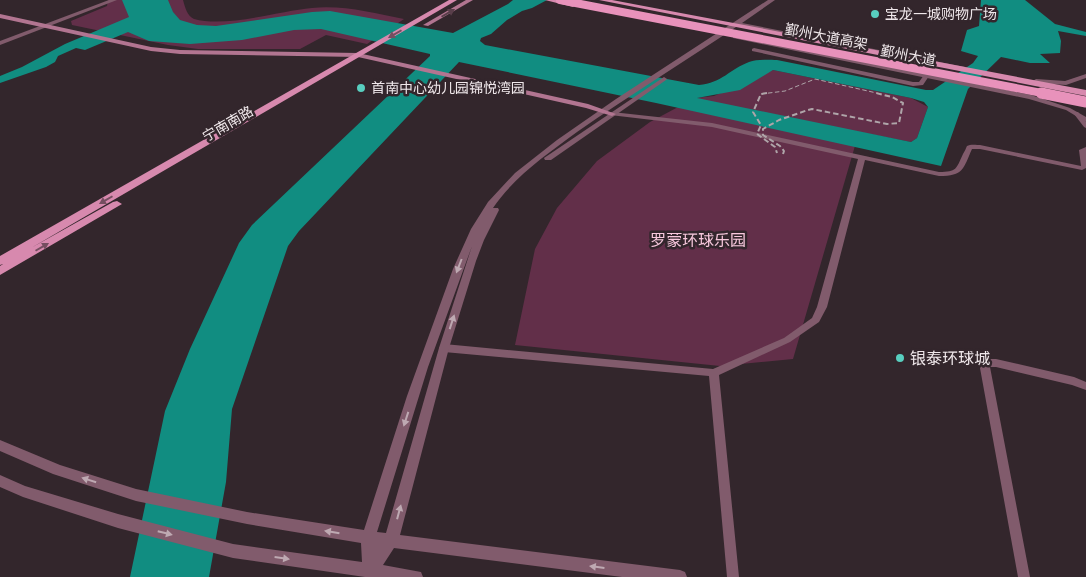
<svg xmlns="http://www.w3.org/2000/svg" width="1086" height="577" viewBox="0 0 1086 577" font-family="Karla,'Noto Sans SC',sans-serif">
  <rect width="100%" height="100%" fill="#33262c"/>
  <g fill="#622f49">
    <path d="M 108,0 L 183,0 C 185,7 187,16 194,19 C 227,28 278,11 312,8 C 344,5 373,13 404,19 L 367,44 L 326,35 L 300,49 L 198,49 L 168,45 L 72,25 L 71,21 L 107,6 Z"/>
    <polygon points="773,70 911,98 928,107 917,138 911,142 859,132 793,359 720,366 515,345 535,249 557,208 597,161 650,122 695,98 714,96"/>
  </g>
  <path fill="#118d81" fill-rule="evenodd" d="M 122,0 L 168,0 L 173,12 L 180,20 L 197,25 L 216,26 L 312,12 L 330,11 L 453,33 L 508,4 L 513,0 L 547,0 L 532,8 L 522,11 L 507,20 L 491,34 L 481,38 L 480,41 L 485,45 L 699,85 C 722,83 730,69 749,62 C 757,59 769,60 777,60 L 926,90 L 933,90 L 973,63 L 978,56 L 961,51 L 967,30 L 979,26 L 981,0 L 1025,0 L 1055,24 L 1086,32 L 1086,36 L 1058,31 L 1061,41 L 1060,53 L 1040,54 L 1050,63 L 1030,63 L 1001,57 L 968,89 L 941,166 L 656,103 L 459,62 L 299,231 L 288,246 L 232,409 L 226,482 L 209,577 L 130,577 L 165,411 L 190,349 L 239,243 L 252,225 L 430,56 L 430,54 L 321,29 L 294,30 L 242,40 L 190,44 L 149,41 L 128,32 L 85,50 L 76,48 L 58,56 L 55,62 L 46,67 L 0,83 L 0,76 L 22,67 L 65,44 L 129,17 ZM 773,70 L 911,98 L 924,102 L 928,107 L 917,138 L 911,142 L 697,98 L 740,90 Z"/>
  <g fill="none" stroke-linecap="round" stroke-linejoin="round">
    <g fill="#815b6c" fill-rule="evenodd">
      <polygon points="754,48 913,82 919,82 924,75 929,76 923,85 913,86 752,51 752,49"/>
      <path d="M 612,112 L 712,123 L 939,172 C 957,172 956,169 963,154 C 964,153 967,146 967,146 C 970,144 977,145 980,145 L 1081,166 L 1079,150 L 1086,147 L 1086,168 L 1082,170 L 980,149 L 972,149 C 963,169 964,176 939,176 L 865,160 L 827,307 L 819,322 L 790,342 L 719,375 L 739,577 L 727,577 L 709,376 L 444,352 L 441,351 L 439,348 L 441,345 L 444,344 L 713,369 L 784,338 L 812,318 L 817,307 L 858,159 L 712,127 L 610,115 L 610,113 Z"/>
      <polygon points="1074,112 1078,112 1086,122 1086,128 1084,127 1074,114"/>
      <polygon points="986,359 996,359 1074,377 1086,382 1086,390 1072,385 996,367 990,367 1030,577 1018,577 980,368 983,360"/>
    </g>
    <g fill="#815b6c" fill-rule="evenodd">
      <polygon points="109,0 117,0 0,45 0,41"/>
      <path d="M 768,0 L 775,0 L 742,23 L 965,67 L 962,69 L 739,25 C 685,61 630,95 577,132 C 547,154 514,177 493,208 L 498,208 L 499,210 L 484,240 L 476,261 L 449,348 L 400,535 L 680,570 L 685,572 L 687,577 L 622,577 L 394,548 L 383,565 L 421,572 L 423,577 L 365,577 L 233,558 L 118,528 L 23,497 L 0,487 L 0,475 L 25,486 L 118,514 L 233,544 L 362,562 L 361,543 L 247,524 L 136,501 L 53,474 L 0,451 L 0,440 L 60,465 L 136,489 L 247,512 L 364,530 L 407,396 L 453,269 L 471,229 L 488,202 L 515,173 L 557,140 L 616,99 ZM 472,246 L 439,348 L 386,533 L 377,532 L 428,367 Z"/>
      <polygon points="735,35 1031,95 1070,108 1086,117 1086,122 1066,110 1029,99 733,38 733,36"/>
      <polygon points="1086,74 1086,78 1066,85 1036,83 1033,81 1036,79 1065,81"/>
      <polygon points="664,77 667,79 666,80 551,160 545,160 544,158"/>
    </g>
    <g fill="#b27591" fill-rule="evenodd">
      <polygon points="466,0 473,0 428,26 423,25"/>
      <polygon points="0,14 151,47 180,50 358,53 588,104 616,114 612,116 586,108 358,57 180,54 151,51 0,18"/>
    </g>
    <g fill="#d789ae" fill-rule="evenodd">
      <polygon points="449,0 457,0 31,248 113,202 117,201 122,204 0,275 0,266 3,264 0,265 0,256"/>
      <polygon points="545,0 558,0 576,5 573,7"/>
      <polygon points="599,0 612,0 1086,90 1086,96"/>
    </g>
    <polyline stroke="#afa5a9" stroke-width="1" stroke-dasharray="4.5 2.5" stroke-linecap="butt" points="761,94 785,91 815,79 881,94"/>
    <g stroke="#afa5a9" stroke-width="2" stroke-dasharray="5.5 3" stroke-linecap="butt">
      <polyline points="767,93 761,94 753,112 761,125 757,134 775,147 777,153"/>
      <polyline points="783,154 784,151 780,146 763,135 763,129 779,120 808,110 812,109 887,124 899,123 903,103 892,97 876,93"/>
    </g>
    <polyline stroke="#e892bb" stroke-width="8" points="560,0 1047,94"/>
    <polyline stroke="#e892bb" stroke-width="11" points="1041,93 1086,102"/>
  </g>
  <defs><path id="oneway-solid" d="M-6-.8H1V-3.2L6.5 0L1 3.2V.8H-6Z" transform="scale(1.25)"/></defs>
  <use fill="#593e4a" href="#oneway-solid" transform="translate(448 13) rotate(-30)"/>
  <g fill="#754e60">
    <use href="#oneway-solid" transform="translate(395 34) rotate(150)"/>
    <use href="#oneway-solid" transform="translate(106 200) rotate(150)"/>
    <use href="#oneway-solid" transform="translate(42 247) rotate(-30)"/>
  </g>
  <g fill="#bea9b2">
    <use href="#oneway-solid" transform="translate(459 266) rotate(111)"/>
    <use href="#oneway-solid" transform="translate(452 322) rotate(-72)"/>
    <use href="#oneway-solid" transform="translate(406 419) rotate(108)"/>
    <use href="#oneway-solid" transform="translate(89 480) rotate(-162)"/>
    <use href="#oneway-solid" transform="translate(399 512) rotate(-75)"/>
    <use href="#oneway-solid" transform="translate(332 532) rotate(-171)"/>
    <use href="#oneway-solid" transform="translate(165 533) rotate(14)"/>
    <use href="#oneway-solid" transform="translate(282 558) rotate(8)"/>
    <use href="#oneway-solid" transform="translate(597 567) rotate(-173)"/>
  </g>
  <g fill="#58cebf" stroke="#33262c" stroke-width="2">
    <circle cx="875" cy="14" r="5"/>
    <circle cx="361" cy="88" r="5"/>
    <circle cx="900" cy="358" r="5"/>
  </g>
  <g text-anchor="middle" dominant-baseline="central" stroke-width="5" stroke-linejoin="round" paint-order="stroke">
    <g font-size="14" fill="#f0e8eb" stroke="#33262c" text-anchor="start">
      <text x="885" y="14">宝龙一城购物广场</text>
      <text x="371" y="88">首南中心幼儿园锦悦湾园</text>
    </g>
    <g font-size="14" fill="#f0e8eb" stroke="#33262c">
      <text transform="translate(826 37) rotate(11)">鄞州大道高架</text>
      <text transform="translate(908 56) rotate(11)">鄞州大道</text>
      <text transform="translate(228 124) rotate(-30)">宁南南路</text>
    </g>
    <g font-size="16" fill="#f7c7dc" stroke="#33262c">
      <text x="698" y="240">罗蒙环球乐园</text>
    </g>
    <g font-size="16" fill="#f0e8eb" stroke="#33262c" text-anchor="start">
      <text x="910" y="358">银泰环球城</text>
    </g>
  </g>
</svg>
